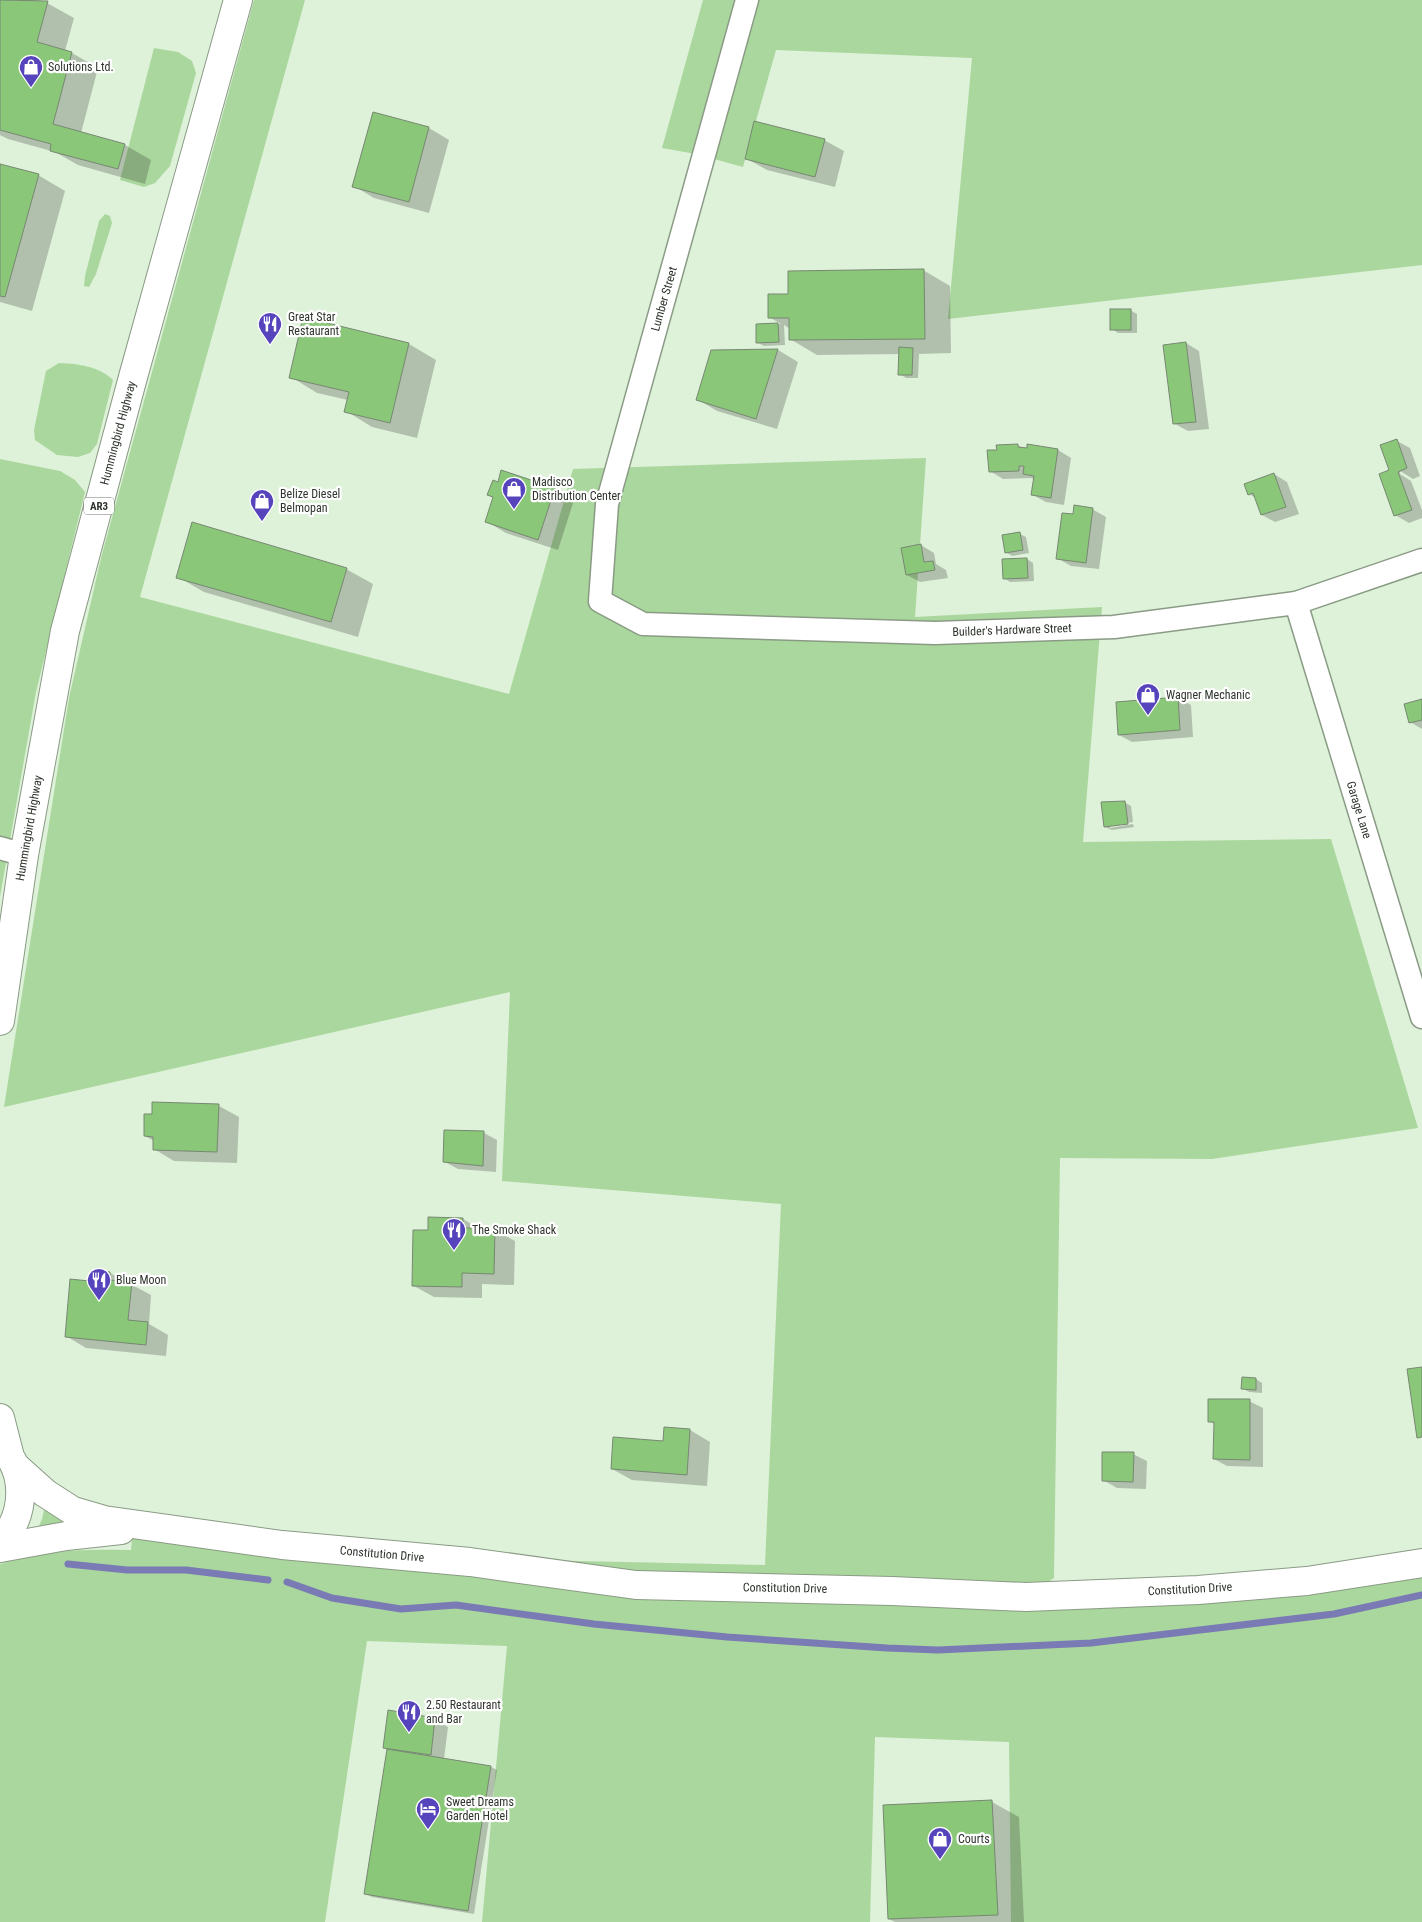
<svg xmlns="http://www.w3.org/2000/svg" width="1422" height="1922" viewBox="0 0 1422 1922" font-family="'Roboto Condensed',sans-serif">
  <rect width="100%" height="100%" fill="#def1d9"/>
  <g fill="#aad79d">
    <path d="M 254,0 L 305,0 L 140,597 L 509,694 L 573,469 L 926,458 L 915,617 L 1102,607 L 1083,842 L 1331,839 L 1418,1128 L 1212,1159 L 1060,1158 L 1054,1578 L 1027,1596 L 1422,1563 L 1422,1922 L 1011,1922 L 1009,1742 L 875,1737 L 870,1922 L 482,1922 L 507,1646 L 367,1641 L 325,1922 L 0,1922 L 0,1564 C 46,1549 84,1549 131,1550 L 134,1516 L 486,1559 L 765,1565 L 781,1204 L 502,1181 L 510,992 L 4,1107 L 69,698 L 101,558 Z"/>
    <polygon points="703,0 1422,0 1422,265 948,319 972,58 776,50 743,167 696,154 662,148"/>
    <polygon points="154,48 178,52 192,61 196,73 170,166 155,183 144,187 120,180"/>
    <polygon points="105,214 110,216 112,223 96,274 89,287 84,286 85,276 99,221"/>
    <path d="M 59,363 C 79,364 98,366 113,380 L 97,444 L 90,453 L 78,457 L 57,455 L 35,440 L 34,430 L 46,371 Z"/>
    <polygon points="0,459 60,471 75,480 85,492 36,692 0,897"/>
    <polygon points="45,1506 72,1522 36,1533 42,1519"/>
  </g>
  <g fill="#0003">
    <polygon points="0,0 38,0 47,3 74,18 65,51 72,53 98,68 81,133 125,145 151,160 145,184 78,165 55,152 8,139 0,135"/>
    <polygon points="374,114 429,128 449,140 429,213 374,198 354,186"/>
    <polygon points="824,140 844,151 835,187 767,170 747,159"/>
    <polygon points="0,165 38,175 65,191 32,311 0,302"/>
    <polygon points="923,270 950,286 951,353 919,354 918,378 906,378 900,374 900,354 817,355 790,339 790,329 784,325 785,345 764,346 758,343 757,325 781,324 769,317 790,295"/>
    <polygon points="1130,310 1137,314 1137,333 1118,333 1112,329"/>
    <polygon points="304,319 409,344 436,360 417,438 372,427 346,411 348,400 317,393 291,377"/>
    <polygon points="1186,343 1199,351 1209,429 1188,431 1175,424"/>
    <polygon points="778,350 798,362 777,429 717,411 697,399 712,352"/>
    <polygon points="1397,441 1410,448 1420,476 1413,479 1400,471 1400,474 1411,481 1422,510 1422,518 1409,523 1395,515 1390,471"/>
    <polygon points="1017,445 1025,449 1058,450 1071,458 1064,505 1046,502 1033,495 1035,480 1031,478 1003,479 990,471 998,451"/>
    <polygon points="1274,474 1287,482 1299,514 1275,522 1262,515 1256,498 1249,494"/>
    <polygon points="554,489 574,500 558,550 506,533 486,521"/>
    <polygon points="1092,509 1106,517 1099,569 1071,566 1057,558 1074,516"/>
    <polygon points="1020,534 1026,537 1029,553 1012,556 1006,552"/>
    <polygon points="921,545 934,553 936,564 946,570 948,578 920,582 907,575"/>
    <polygon points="1027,559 1033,563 1034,581 1010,582 1004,578"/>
    <polygon points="346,569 373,584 358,637 204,592 178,577"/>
    <polygon points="1178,698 1191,705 1193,737 1132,742 1119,735"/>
    <polygon points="1422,701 1422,729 1410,722"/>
    <polygon points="1124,802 1131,806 1133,822 1110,825 1110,828 1133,824 1134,827 1112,830 1105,827"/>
    <polygon points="219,1106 239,1117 237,1163 174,1161 154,1149 154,1141 145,1136"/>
    <polygon points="484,1133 497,1140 496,1172 458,1169 445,1162"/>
    <polygon points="429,1218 463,1219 480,1229 495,1230 515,1241 514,1285 482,1284 482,1298 434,1297 414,1286 429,1231"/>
    <polygon points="110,1273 151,1295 149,1324 168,1335 166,1356 86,1348 66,1336 100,1283"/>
    <polygon points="1243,1379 1256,1379 1262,1383 1262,1393 1249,1392 1242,1388"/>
    <polygon points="1249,1401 1263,1408 1263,1467 1227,1466 1214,1459 1216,1425 1209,1421"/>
    <polygon points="665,1428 690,1430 710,1442 707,1486 632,1480 612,1469 664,1442"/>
    <polygon points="1133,1454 1147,1461 1146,1489 1117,1488 1103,1480"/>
    <polygon points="434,1720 448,1727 444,1759 491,1767 497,1770 474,1914 372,1897 366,1894 388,1750 384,1747"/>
    <polygon points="992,1802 1019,1817 1024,1922 895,1922 889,1919"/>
  </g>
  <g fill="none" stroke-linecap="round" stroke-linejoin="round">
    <g stroke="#7a7bb4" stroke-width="7">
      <polyline points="68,1564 127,1570 186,1570 268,1580"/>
      <polyline points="287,1582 332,1598 401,1609 456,1605 594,1624 727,1637 887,1648 938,1650 1091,1643 1334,1614 1422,1595"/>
    </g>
  </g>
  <g fill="#8ac779" stroke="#778872">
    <polygon points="0,0 48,1 37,42 72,52 53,124 125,144 118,169 50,151 51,144 0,130"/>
    <polygon points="373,112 429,127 409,202 352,187"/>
    <polygon points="754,121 825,139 815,177 745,159"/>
    <polygon points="0,164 39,174 5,297 0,296"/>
    <polygon points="924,269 925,339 789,340 789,318 768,318 768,294 788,294 788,271"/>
    <rect x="1110" y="309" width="21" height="21"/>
    <polygon points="303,317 409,343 390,423 344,412 349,392 289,378"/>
    <polygon points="778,323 779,342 756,343 756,324"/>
    <polygon points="1186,342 1196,422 1173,424 1163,345"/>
    <polygon points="899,347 913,348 912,375 898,375"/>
    <polygon points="778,349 756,419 696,400 711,350"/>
    <polygon points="1397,439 1407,468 1398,472 1412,510 1394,516 1379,474 1389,470 1380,445"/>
    <polygon points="1018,444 1018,447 1027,448 1027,444 1058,449 1051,498 1031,495 1034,476 1023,474 1024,466 1019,466 1019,471 989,472 987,450 997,450 996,445"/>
    <polygon points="501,470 555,488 538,540 485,522 493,497 487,495 493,480 498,482"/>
    <polygon points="1274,473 1286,507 1261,515 1253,493 1248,495 1244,484"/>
    <polygon points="1074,505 1093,508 1086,563 1056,559 1062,513 1073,514"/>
    <polygon points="192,522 347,568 331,622 176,578"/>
    <polygon points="1020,532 1023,550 1005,553 1002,535"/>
    <polygon points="921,544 924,562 933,561 935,570 906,575 901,548"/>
    <polygon points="1027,558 1028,578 1003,579 1002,559"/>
    <polygon points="1178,697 1180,730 1118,735 1116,702"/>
    <polygon points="1422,699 1422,720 1409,723 1404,704"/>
    <polygon points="1125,801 1128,824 1104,827 1101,802"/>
    <polygon points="152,1102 219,1104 217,1152 153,1150 153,1137 144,1136 144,1114 152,1114"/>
    <polygon points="444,1130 484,1131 483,1166 443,1162"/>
    <polygon points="428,1217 463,1218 463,1228 495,1228 494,1274 462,1273 462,1287 412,1286 413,1230 428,1230"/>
    <polygon points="100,1271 110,1272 110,1280 132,1282 128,1320 148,1322 146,1345 65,1337 70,1279 99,1282"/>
    <polygon points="1422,1367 1422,1437 1417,1438 1407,1369"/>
    <polygon points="1242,1377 1256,1378 1256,1390 1241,1389"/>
    <polygon points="1208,1399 1250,1399 1250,1460 1213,1459 1214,1422 1208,1422"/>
    <polygon points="664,1427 690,1429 687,1475 611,1469 613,1437 663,1441"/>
    <polygon points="1102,1452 1134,1452 1133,1482 1102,1481"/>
    <polygon points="388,1710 435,1718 431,1755 383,1748"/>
    <polygon points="387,1749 491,1766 468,1911 364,1894"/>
    <polygon points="992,1800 998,1915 888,1919 883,1805"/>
  </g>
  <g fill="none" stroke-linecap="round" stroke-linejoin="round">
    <g stroke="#8a9b85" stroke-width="25">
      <g id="street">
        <polyline points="747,0 607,504 600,601 643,624 935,633 1114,627 1296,603 1422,560"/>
        <polyline points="1296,603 1422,1017"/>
        <polyline points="0,848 24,855"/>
      </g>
    </g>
    <g stroke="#8a9b85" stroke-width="30">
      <g id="secondary">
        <polyline points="16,1467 45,1493 73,1511 104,1520 282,1545 470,1562 636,1585 892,1591 1026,1597 1198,1590 1307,1581 1422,1563"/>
        <polyline points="0,1548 66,1536 121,1530"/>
      </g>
    </g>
    <g stroke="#8a9b85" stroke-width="30">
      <g id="primary">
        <polyline points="0,1021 24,855 65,631 133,377 238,0"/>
        <polyline points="0,1418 9,1453"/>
        <path d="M 0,1445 C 28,1472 26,1515 0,1543"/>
      </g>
    </g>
    <use href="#street" stroke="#fff" stroke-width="22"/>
    <use href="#secondary" stroke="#fff" stroke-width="28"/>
    <use href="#primary" stroke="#fff" stroke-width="28"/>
  </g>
  <defs>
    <g id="shop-pin" transform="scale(1.25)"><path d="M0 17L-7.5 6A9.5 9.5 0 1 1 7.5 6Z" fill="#5644bc" stroke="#fff"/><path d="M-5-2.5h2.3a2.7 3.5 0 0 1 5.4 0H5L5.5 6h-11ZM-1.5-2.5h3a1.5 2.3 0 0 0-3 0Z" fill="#fff"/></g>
    <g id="restaurant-pin" transform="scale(1.25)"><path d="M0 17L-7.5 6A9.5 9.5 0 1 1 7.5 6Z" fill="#5644bc" stroke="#fff"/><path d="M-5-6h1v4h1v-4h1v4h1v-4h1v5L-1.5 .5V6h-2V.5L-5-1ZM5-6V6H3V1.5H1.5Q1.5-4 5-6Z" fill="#fff"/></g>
    <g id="hotel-pin" transform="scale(1.25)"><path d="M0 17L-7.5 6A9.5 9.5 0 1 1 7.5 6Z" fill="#5644bc" stroke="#fff"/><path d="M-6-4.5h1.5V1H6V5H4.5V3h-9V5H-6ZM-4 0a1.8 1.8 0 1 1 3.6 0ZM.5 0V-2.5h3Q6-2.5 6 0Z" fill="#fff"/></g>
  </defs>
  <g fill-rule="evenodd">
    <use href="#shop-pin" x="31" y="67"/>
    <use href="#restaurant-pin" x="270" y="324"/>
    <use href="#shop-pin" x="514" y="489"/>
    <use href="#shop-pin" x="262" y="501"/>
    <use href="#shop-pin" x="1148" y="695"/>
    <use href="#restaurant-pin" x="454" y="1230"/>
    <use href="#restaurant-pin" x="99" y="1280"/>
    <use href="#restaurant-pin" x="409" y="1712"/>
    <use href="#hotel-pin" x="428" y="1809"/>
    <use href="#shop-pin" x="940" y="1839"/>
  </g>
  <g text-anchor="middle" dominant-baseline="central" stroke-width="4.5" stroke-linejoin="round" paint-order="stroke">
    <rect fill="#fff" stroke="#6d726b" stroke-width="1" x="84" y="497.5" width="30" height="17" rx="4"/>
    <g font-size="11" font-weight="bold" fill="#2e352c">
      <text x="99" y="506">AR3</text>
    </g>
    <g font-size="12" fill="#2e352c" stroke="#fff" text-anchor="start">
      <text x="48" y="67">Solutions Ltd.</text>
      <text x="288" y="317">Great Star<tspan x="288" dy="14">Restaurant</tspan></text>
      <text x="532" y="482">Madisco<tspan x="532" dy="14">Distribution Center</tspan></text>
      <text x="280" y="494">Belize Diesel<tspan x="280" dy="14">Belmopan</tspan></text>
      <text x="1166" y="695">Wagner Mechanic</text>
      <text x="472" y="1230">The Smoke Shack</text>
      <text x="116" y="1280">Blue Moon</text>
      <text x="426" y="1705">2.50 Restaurant<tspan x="426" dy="14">and Bar</tspan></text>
      <text x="446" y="1802">Sweet Dreams<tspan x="446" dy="14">Garden Hotel</tspan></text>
      <text x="958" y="1839">Courts</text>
    </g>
    <g font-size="12" fill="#2e352c" stroke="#fff">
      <text transform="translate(664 299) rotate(-74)">Lumber Street</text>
      <text transform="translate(118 433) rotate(-75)">Hummingbird Highway</text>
      <text transform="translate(1012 630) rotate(-2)">Builder's Hardware Street</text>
      <text transform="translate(1359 810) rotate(73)">Garage Lane</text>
      <text transform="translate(29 828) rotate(-80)">Hummingbird Highway</text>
      <text transform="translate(382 1554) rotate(5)">Constitution Drive</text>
      <text transform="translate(785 1588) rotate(1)">Constitution Drive</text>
      <text transform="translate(1190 1589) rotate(-3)">Constitution Drive</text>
    </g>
  </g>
</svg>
